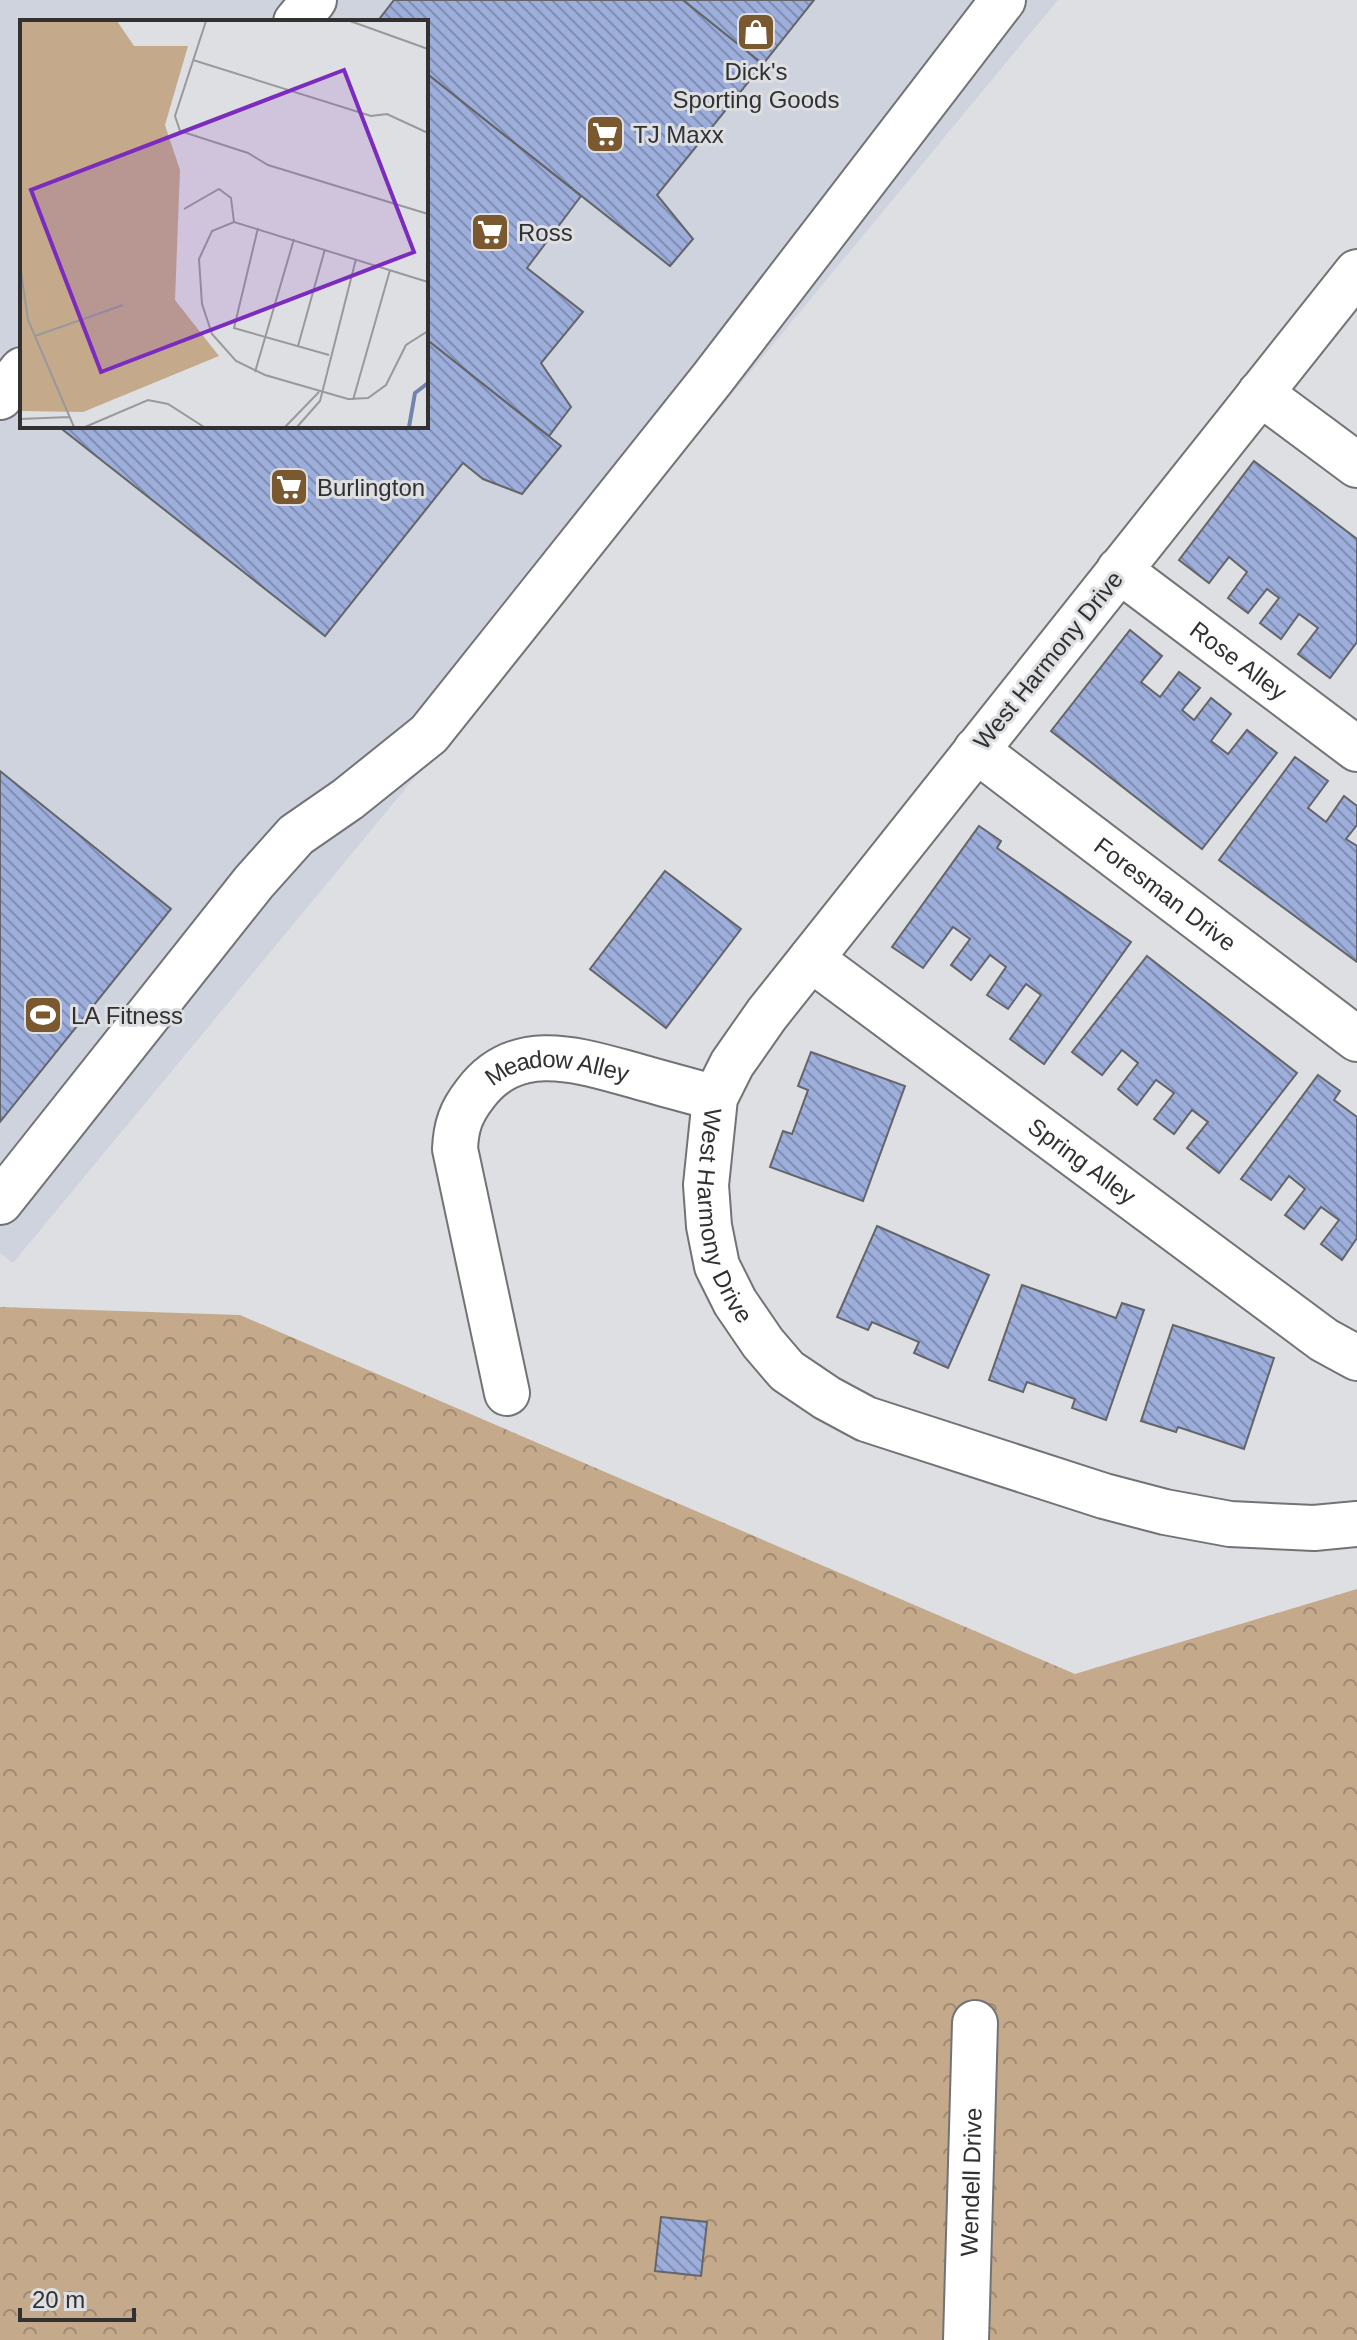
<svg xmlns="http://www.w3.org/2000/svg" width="1357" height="2340" viewBox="0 0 1357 2340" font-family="Arial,sans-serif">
  <defs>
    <pattern id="forest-crowns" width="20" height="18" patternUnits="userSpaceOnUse" patternTransform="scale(2)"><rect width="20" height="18" fill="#c4a98b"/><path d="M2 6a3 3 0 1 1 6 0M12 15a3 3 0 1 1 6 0" fill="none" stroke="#a08a72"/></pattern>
    <pattern id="building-back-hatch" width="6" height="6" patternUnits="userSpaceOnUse" patternTransform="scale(2)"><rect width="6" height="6" fill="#9daedb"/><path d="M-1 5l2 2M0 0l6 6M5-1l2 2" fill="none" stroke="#818eb2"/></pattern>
  </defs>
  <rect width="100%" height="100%" fill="#dedfe2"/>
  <path fill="#cfd3dd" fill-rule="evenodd" d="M 0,0 L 1058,0 L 13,1263 L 0,1253 ZM 22,22 L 426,22 L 426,426 L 22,426 Z"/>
  <polygon fill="url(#forest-crowns)" points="0,1307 240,1315 1075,1674 1357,1589 1357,2340 0,2340"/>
  <g fill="url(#building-back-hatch)" stroke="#646568" stroke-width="2">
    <polygon points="394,0 683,0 763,64 657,195 693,239 670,266 426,73 426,22 377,22"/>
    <polygon points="683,0 814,0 763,64"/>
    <polygon points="426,73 581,196 527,268 583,312 541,363 571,407 549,436 426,339"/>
    <polygon points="426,339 561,446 522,494 483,479 463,463 325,636 58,426 426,426"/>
    <polygon points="1254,461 1357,539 1357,642 1330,678 1298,654 1318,628 1299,614 1281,639 1260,623 1279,598 1267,589 1248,613 1228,598 1247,572 1229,557 1209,583 1179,560"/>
    <polygon points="1130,630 1162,656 1141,682 1160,697 1179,672 1200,688 1182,710 1194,720 1211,698 1231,714 1211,741 1228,754 1247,730 1277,753 1202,849 1051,731"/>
    <polygon points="1295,757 1328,781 1308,808 1326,822 1344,796 1357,806 1357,825 1346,839 1357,846 1357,962 1219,860"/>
    <polygon points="0,771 171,909 0,1122"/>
    <polygon points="979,826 1001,841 997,848 1131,942 1044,1064 1010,1039 1041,995 1026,984 1008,1009 987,995 1006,967 990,955 971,980 951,965 970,939 953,927 923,968 892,947"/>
    <polygon points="665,871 741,929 666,1028 590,969"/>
    <polygon points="1147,956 1297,1073 1219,1173 1187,1148 1208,1122 1192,1110 1174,1134 1154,1119 1174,1093 1156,1080 1137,1105 1118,1089 1138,1063 1122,1050 1102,1075 1072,1052"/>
    <polygon points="811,1052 905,1086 863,1201 770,1167 783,1131 792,1134 808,1090 798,1086"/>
    <polygon points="1318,1075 1340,1091 1334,1100 1357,1117 1357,1238 1342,1260 1321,1244 1339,1220 1321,1207 1304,1229 1285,1215 1305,1189 1289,1176 1271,1200 1241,1179"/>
    <polygon points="877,1226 989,1275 948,1368 914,1353 919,1342 872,1322 868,1330 837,1317"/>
    <polygon points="1022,1285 1116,1318 1122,1303 1144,1310 1106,1420 1072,1408 1075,1399 1027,1382 1023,1392 989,1380"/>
    <polygon points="1173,1325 1274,1358 1244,1449 1178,1427 1176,1432 1141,1421"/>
    <polygon points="661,2217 707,2222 701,2276 655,2271"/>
  </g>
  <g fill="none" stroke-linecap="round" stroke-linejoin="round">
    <g stroke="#727376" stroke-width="48">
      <g id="minor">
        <polyline points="296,22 314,0"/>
        <path id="s1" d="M 1357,272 L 767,1014 L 732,1064 L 715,1098 L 706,1185 L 709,1226 L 717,1266 L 735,1302 L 763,1343 L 787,1371 L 827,1398 L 866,1419 L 1104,1496 L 1165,1512 L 1230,1524 L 1314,1528 L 1357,1524"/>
        <polyline points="1260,393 1357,465"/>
        <polyline points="0,397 22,370"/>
        <path id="s2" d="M 1119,570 L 1357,749"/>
        <path id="s3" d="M 976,750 L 1357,1039"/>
        <path id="s4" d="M 811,959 L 1324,1340 L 1357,1358"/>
        <polyline points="0,1202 254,882 296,835 348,799 429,734 712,379 1003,0"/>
        <path id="s5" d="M 507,1393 L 455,1149 C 456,1126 461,1112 475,1094 C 516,1039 578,1060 633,1075 C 660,1083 688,1090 715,1098"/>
        <path id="s6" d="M 966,2340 L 975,2023"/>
      </g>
    </g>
    <use href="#minor" stroke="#fff" stroke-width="44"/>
  </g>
  <defs>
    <g id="shop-square" transform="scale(2)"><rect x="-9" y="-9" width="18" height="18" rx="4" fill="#7b5930" stroke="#dedfe2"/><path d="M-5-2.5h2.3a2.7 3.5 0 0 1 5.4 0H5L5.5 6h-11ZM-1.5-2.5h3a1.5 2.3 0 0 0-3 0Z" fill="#fff"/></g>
    <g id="supermarket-square" transform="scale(2)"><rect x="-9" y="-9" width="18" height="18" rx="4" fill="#7b5930" stroke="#dedfe2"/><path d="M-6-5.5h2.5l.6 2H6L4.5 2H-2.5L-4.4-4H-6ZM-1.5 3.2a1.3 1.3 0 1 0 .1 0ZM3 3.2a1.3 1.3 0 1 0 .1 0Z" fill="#fff"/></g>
    <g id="stadium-square" transform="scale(2)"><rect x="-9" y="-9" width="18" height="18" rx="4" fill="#7b5930" stroke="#dedfe2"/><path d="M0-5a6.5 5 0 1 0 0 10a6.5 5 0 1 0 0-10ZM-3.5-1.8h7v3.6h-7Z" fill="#fff"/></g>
  </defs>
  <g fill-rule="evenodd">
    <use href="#shop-square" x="756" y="32"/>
    <use href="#supermarket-square" x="605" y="134"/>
    <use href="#supermarket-square" x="490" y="232"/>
    <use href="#supermarket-square" x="289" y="487"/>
    <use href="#stadium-square" x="43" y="1015"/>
  </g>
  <g text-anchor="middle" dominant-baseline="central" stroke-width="6" stroke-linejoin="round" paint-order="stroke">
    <g font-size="24" fill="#313132" stroke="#dedfe2" text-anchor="start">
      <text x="756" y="71" text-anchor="middle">Dick's<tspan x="756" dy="28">Sporting Goods</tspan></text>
      <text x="633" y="134">TJ Maxx</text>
      <text x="518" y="232">Ross</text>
      <text x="317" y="487">Burlington</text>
      <text x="71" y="1015">LA Fitness</text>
    </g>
    <g font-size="24" fill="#313132" stroke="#dedfe2">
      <text transform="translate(1048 660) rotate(-51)">West Harmony Drive</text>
      <text stroke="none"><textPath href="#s2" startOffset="150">Rose Alley</textPath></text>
      <text stroke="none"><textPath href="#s3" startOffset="238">Foresman Drive</textPath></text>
      <text stroke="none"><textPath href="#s5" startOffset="402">Meadow Alley</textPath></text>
      <text stroke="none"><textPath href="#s4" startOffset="338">Spring Alley</textPath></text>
      <text stroke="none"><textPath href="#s1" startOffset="1168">West Harmony Drive</textPath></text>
      <text stroke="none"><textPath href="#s6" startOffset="158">Wendell Drive</textPath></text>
    </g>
  </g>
  <g transform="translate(20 20)">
    <rect width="408" height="408" fill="#dedfe2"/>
    <path d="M 0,1 L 97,1 L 114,26 L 168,26 L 145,105 L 160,150 L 155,280 L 199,336 L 63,392 L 0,391 Z" fill="#c4a98b"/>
    <path fill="none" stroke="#7283ad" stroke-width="4" d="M 389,407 L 395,373 L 408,363"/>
    <path fill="none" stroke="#99999c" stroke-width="2" d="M 186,1 L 155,96 L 160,111 L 228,133 L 248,145 L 408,194M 330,1 L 408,29M 173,40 L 351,96 L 367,94 L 408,113M 164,189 L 199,169 L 211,178 L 214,202M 238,208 L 214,308 L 309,335M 0,245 L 8,300 L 54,407M 408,262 L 214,202 L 192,211 L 179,239 L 182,284 L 192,314 L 216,341 L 245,355 L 328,379 L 348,378 L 366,365 L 386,325 L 408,311M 15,316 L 103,285M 278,326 L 305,229M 235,352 L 274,219M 333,380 L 370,250M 0,399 L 50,397M 65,407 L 128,380 L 148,384 L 184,407M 265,407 L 299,372M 277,407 L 300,381 L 336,239"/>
    <path fill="#7b2cbf" fill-opacity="0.15" stroke="#7b2cbf" stroke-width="4" d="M 324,50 L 394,232 L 81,352 L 11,170 Z"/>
    <rect width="408" height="408" fill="none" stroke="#313132" stroke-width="4"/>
  </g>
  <path d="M20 2308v12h114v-12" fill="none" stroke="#313132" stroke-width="4"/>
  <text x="32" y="2308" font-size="24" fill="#313132" stroke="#dedfe2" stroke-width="6" paint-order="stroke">20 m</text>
</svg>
